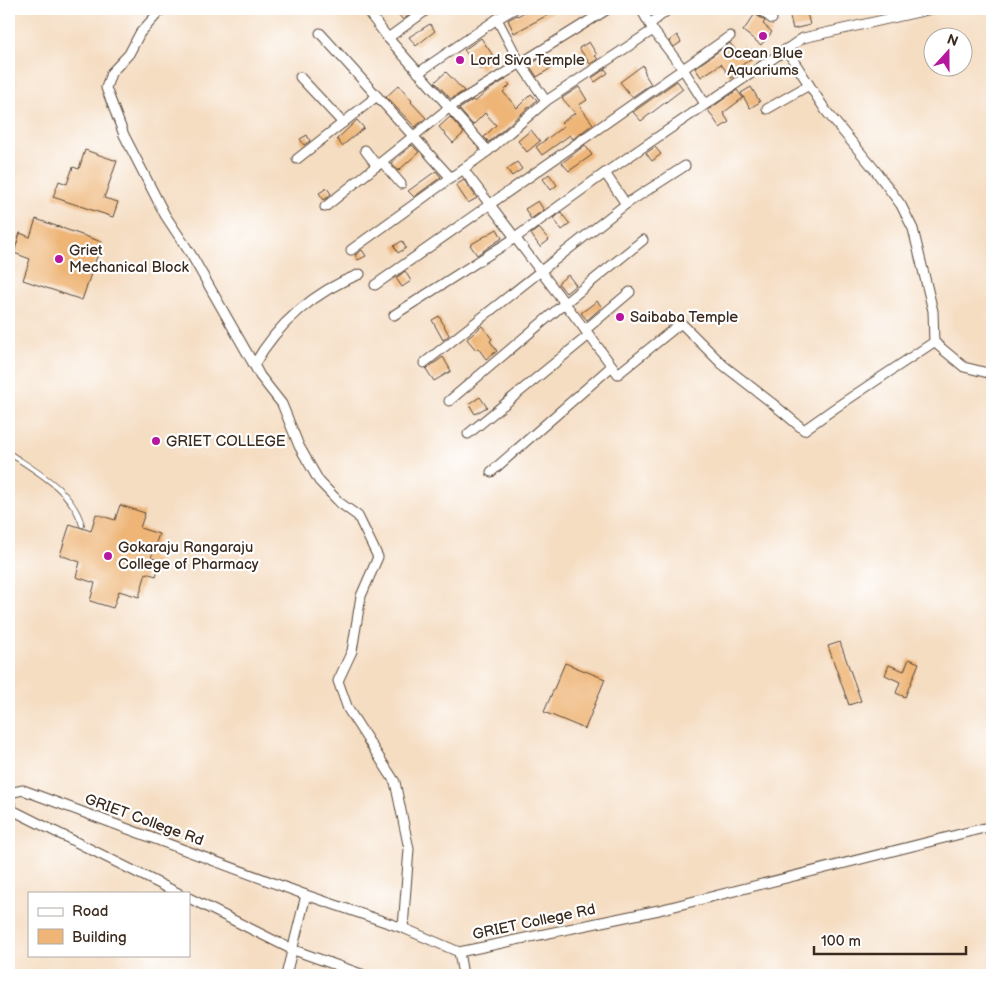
<svg xmlns="http://www.w3.org/2000/svg" width="1001" height="984" viewBox="0 0 1001 984" font-family="'Balsamiq Sans',sans-serif">
  <rect width="100%" height="100%" fill="#fff"/>
  <filter id="ink" filterUnits="userSpaceOnUse"><feTurbulence type="fractalNoise" baseFrequency=".02" numOctaves="2"/><feDisplacementMap in="SourceGraphic" scale="10" xChannelSelector="R" yChannelSelector="G"/><feConvolveMatrix kernelMatrix="1 2 1 2 8 2 1 2 1" color-interpolation-filters="sRGB"/></filter>
  <filter id="wash" filterUnits="userSpaceOnUse"><feTurbulence type="fractalNoise" baseFrequency=".0096" numOctaves="4" result="noise"/><feDisplacementMap in="SourceGraphic" scale="20" xChannelSelector="R" yChannelSelector="G"/><feGaussianBlur stdDeviation="1.12" result="paint"/><feColorMatrix in="noise" values="0 0 0 0 0 0 0 0 0 0 0 0 0 0 0 0 0 1.4 0 .05"/><feComposite in="paint" operator="in"/></filter>
  <g filter="url(#wash)">
    <rect width="100%" height="100%" fill="#f5ddc2"/>
    <g id="blocks">
      <g fill="#eeb577">
        <polygon points="394,9 418,9 403,20"/>
        <polygon points="529,9 559,9 514,33 508,20 517,15 518,16"/>
        <polygon points="788,9 800,9 802,15 807,13 810,25 793,29"/>
        <polygon points="755,14 765,21 763,24 772,32 761,45 743,31"/>
        <polygon points="430,24 435,31 416,46 409,37"/>
        <polygon points="677,35 681,42 674,47 669,41"/>
        <polygon points="481,38 494,57 481,70 464,50"/>
        <polygon points="589,42 597,55 595,56 598,59 590,64 579,48"/>
        <polygon points="730,43 738,54 747,48 753,57 738,68 740,72 731,78 721,64 701,77 695,68"/>
        <polygon points="546,55 554,66 537,77 529,65"/>
        <polygon points="643,65 646,76 651,84 632,97 620,82"/>
        <polygon points="605,69 608,73 595,82 592,78"/>
        <polygon points="446,72 464,91 451,99 435,82"/>
        <polygon points="505,80 510,85 503,92 517,108 531,94 537,100 489,142 484,137 496,125 485,113 473,125 459,109 473,100 475,102 487,91"/>
        <polygon points="677,81 683,89 641,121 633,112"/>
        <polygon points="399,85 412,101 411,102 426,118 415,127 386,97"/>
        <polygon points="579,87 587,100 579,105 593,124 573,139 570,135 542,155 536,147 564,126 561,123 575,113 562,98"/>
        <polygon points="751,87 760,102 750,108 741,93"/>
        <polygon points="737,90 743,98 723,113 729,122 720,128 708,110"/>
        <polygon points="450,117 464,133 453,143 439,127"/>
        <polygon points="357,120 364,128 342,146 337,139"/>
        <polygon points="531,130 540,141 527,152 518,141"/>
        <polygon points="307,135 310,141 304,145 300,139"/>
        <polygon points="412,145 419,152 398,171 391,163"/>
        <polygon points="585,145 592,155 569,171 562,163"/>
        <polygon points="655,147 661,154 652,161 646,153"/>
        <polygon points="85,150 117,161 104,198 118,202 113,217 53,197 59,181 67,184 73,167 79,169"/>
        <polygon points="517,162 522,169 512,176 507,169"/>
        <polygon points="436,171 441,177 414,197 408,191"/>
        <polygon points="549,174 557,185 551,190 543,179"/>
        <polygon points="464,180 477,198 468,203 456,185"/>
        <polygon points="327,188 331,194 324,200 319,193"/>
        <polygon points="538,201 544,210 531,219 525,209"/>
        <polygon points="561,213 570,224 562,230 553,218"/>
        <polygon points="36,219 102,242 82,300 23,280 30,259 14,253 20,233 30,237"/>
        <polygon points="539,228 549,240 540,247 531,234"/>
        <polygon points="497,229 502,238 477,255 470,245"/>
        <polygon points="402,241 406,248 398,253 394,246"/>
        <polygon points="362,250 366,256 358,260 355,255"/>
        <polygon points="405,271 411,281 402,287 396,278"/>
        <polygon points="568,275 576,285 566,293 558,283"/>
        <polygon points="597,301 602,307 587,320 581,313"/>
        <polygon points="439,316 449,335 443,340 432,320"/>
        <polygon points="482,326 492,339 490,341 497,351 486,359 478,348 476,350 467,339"/>
        <polygon points="443,357 451,371 434,381 426,369"/>
        <polygon points="480,397 487,407 475,414 469,404"/>
        <polygon points="120,505 145,513 140,528 159,534 151,558 161,561 156,576 146,573 139,597 119,591 113,608 90,601 95,583 76,577 80,562 60,555 70,524 91,531 96,514 115,520"/>
        <polygon points="840,642 861,701 849,705 828,646"/>
        <polygon points="909,659 919,663 905,697 896,693 900,682 885,675 889,665 904,671"/>
        <polygon points="565,663 605,679 585,729 544,712"/>
      </g>
    </g>
  </g>
  <g filter="url(#ink)">
    <use href="#blocks" fill-opacity="0" stroke="#574537" stroke-width="1"/>
    <g fill="none" stroke-linecap="round" stroke-linejoin="round">
      <g stroke="#574537" stroke-width="6">
        <path id="lane" d="M 9,453 C 37,472 72,490 82,525"/>
      </g>
      <g stroke="#574537" stroke-width="11">
        <g id="street">
          <polyline points="162,9 140,33 129,54 111,73 106,88 124,135 165,215 192,256 254,365"/>
          <polyline points="366,9 388,38 488,151"/>
          <polyline points="514,9 497,19 520,63 546,101"/>
          <polyline points="641,9 653,30 683,69 705,104"/>
          <polyline points="759,9 772,19"/>
          <polyline points="650,24 669,9"/>
          <polyline points="320,33 451,178"/>
          <polyline points="388,38 428,9"/>
          <polyline points="786,49 826,111 875,170 901,205 913,229 933,311 934,342"/>
          <polyline points="418,73 497,19"/>
          <polyline points="300,77 343,123"/>
          <polyline points="767,109 809,85"/>
          <polyline points="365,150 377,166"/>
          <polyline points="297,159 377,96"/>
          <polyline points="382,162 401,184"/>
          <polyline points="463,169 589,335 468,434"/>
          <polyline points="605,173 626,204"/>
          <polyline points="325,207 450,107 608,9"/>
          <polyline points="351,250 488,151 546,101 653,30"/>
          <path d="M 360,274 C 315,291 277,324 254,365 L 260,376 L 282,404 L 299,446 L 319,481 L 340,503 L 358,516 L 378,557 L 361,596 L 352,651 L 338,681 L 348,709 L 395,782 L 409,849 L 403,928"/>
          <polyline points="375,285 730,36"/>
          <polyline points="394,315 515,238 605,173 803,38 932,9"/>
          <polyline points="585,330 630,292"/>
          <polyline points="424,363 626,204 685,166"/>
          <polyline points="612,366 618,374 681,323 723,365 772,403 804,430 835,408 934,342 964,367 992,374"/>
          <polyline points="449,401 565,303 643,240"/>
          <polyline points="491,472 612,366 589,335"/>
          <polyline points="9,793 23,790 306,895 403,928 459,952 659,910 992,826"/>
          <polyline points="9,800 12,810 178,893"/>
          <polyline points="189,898 291,949 364,975"/>
          <polyline points="459,952 463,975"/>
          <polyline points="286,975 306,895"/>
        </g>
      </g>
      <use href="#lane" stroke="#fff" stroke-width="4.5"/>
      <use href="#street" stroke="#fff" stroke-width="9"/>
    </g>
  </g>
  <g fill="#b5179e" stroke="#fff" stroke-width="2">
    <circle cx="763" cy="36" r="5"/>
    <circle cx="460" cy="60" r="5"/>
    <circle cx="59" cy="259" r="5"/>
    <circle cx="620" cy="317" r="5"/>
    <circle cx="156" cy="441" r="5"/>
    <circle cx="108" cy="556" r="5"/>
  </g>
  <g text-anchor="middle" dominant-baseline="central" stroke-width="4.5" stroke-linejoin="round" paint-order="stroke">
    <g font-size="15" fill="#3b2a1e" stroke="#fff" text-anchor="start">
      <text x="763" y="53" text-anchor="middle">Ocean Blue<tspan x="763" dy="17">Aquariums</tspan></text>
      <text x="470" y="60">Lord Siva Temple</text>
      <text x="69" y="250">Griet<tspan x="69" dy="17">Mechanical Block</tspan></text>
      <text x="630" y="317">Saibaba Temple</text>
      <text x="166" y="441">GRIET COLLEGE</text>
      <text x="118" y="547">Gokaraju Rangaraju<tspan x="118" dy="17">College of Pharmacy</tspan></text>
    </g>
    <g font-size="15" fill="#3b2a1e" stroke="#fff">
      <text transform="translate(144 820) rotate(20)">GRIET College Rd</text>
      <text transform="translate(534 922) rotate(-12)">GRIET College Rd</text>
    </g>
  </g>
  <rect width="1001" height="984" fill="none" stroke="#fff" stroke-width="30"/>
  <rect x="28" y="892" width="162" height="65" fill="#ffffff" stroke="#b1aaa5"/>
  <rect x="38" y="908" width="25" height="8" fill="#ffffff" stroke="#b1aaa5"/>
  <text x="72" y="916" font-size="15" fill="#3b2a1e">Road</text>
  <rect x="38" y="929" width="25" height="15" fill="#eeb577" stroke="#b1aaa5"/>
  <text x="72" y="942" font-size="15" fill="#3b2a1e">Building</text>
  <g transform="translate(948 52) rotate(21)"><circle r="24" fill="#ffffff" stroke="#b1aaa5"/>
  <path d="M0-4L9 19L0 12L-9 19Z" fill="#b5179e"/>
  <text y="-8" font-size="14" font-weight="bold" text-anchor="middle" fill="#3b2a1e">N</text>
  </g>
  <path d="M814 946v8h152v-8" fill="none" stroke="#3b2a1e" stroke-width="2.5"/>
  <text x="821" y="946" font-size="15" fill="#3b2a1e" stroke="#ffffff" stroke-width="4" paint-order="stroke">100 m</text>
</svg>
